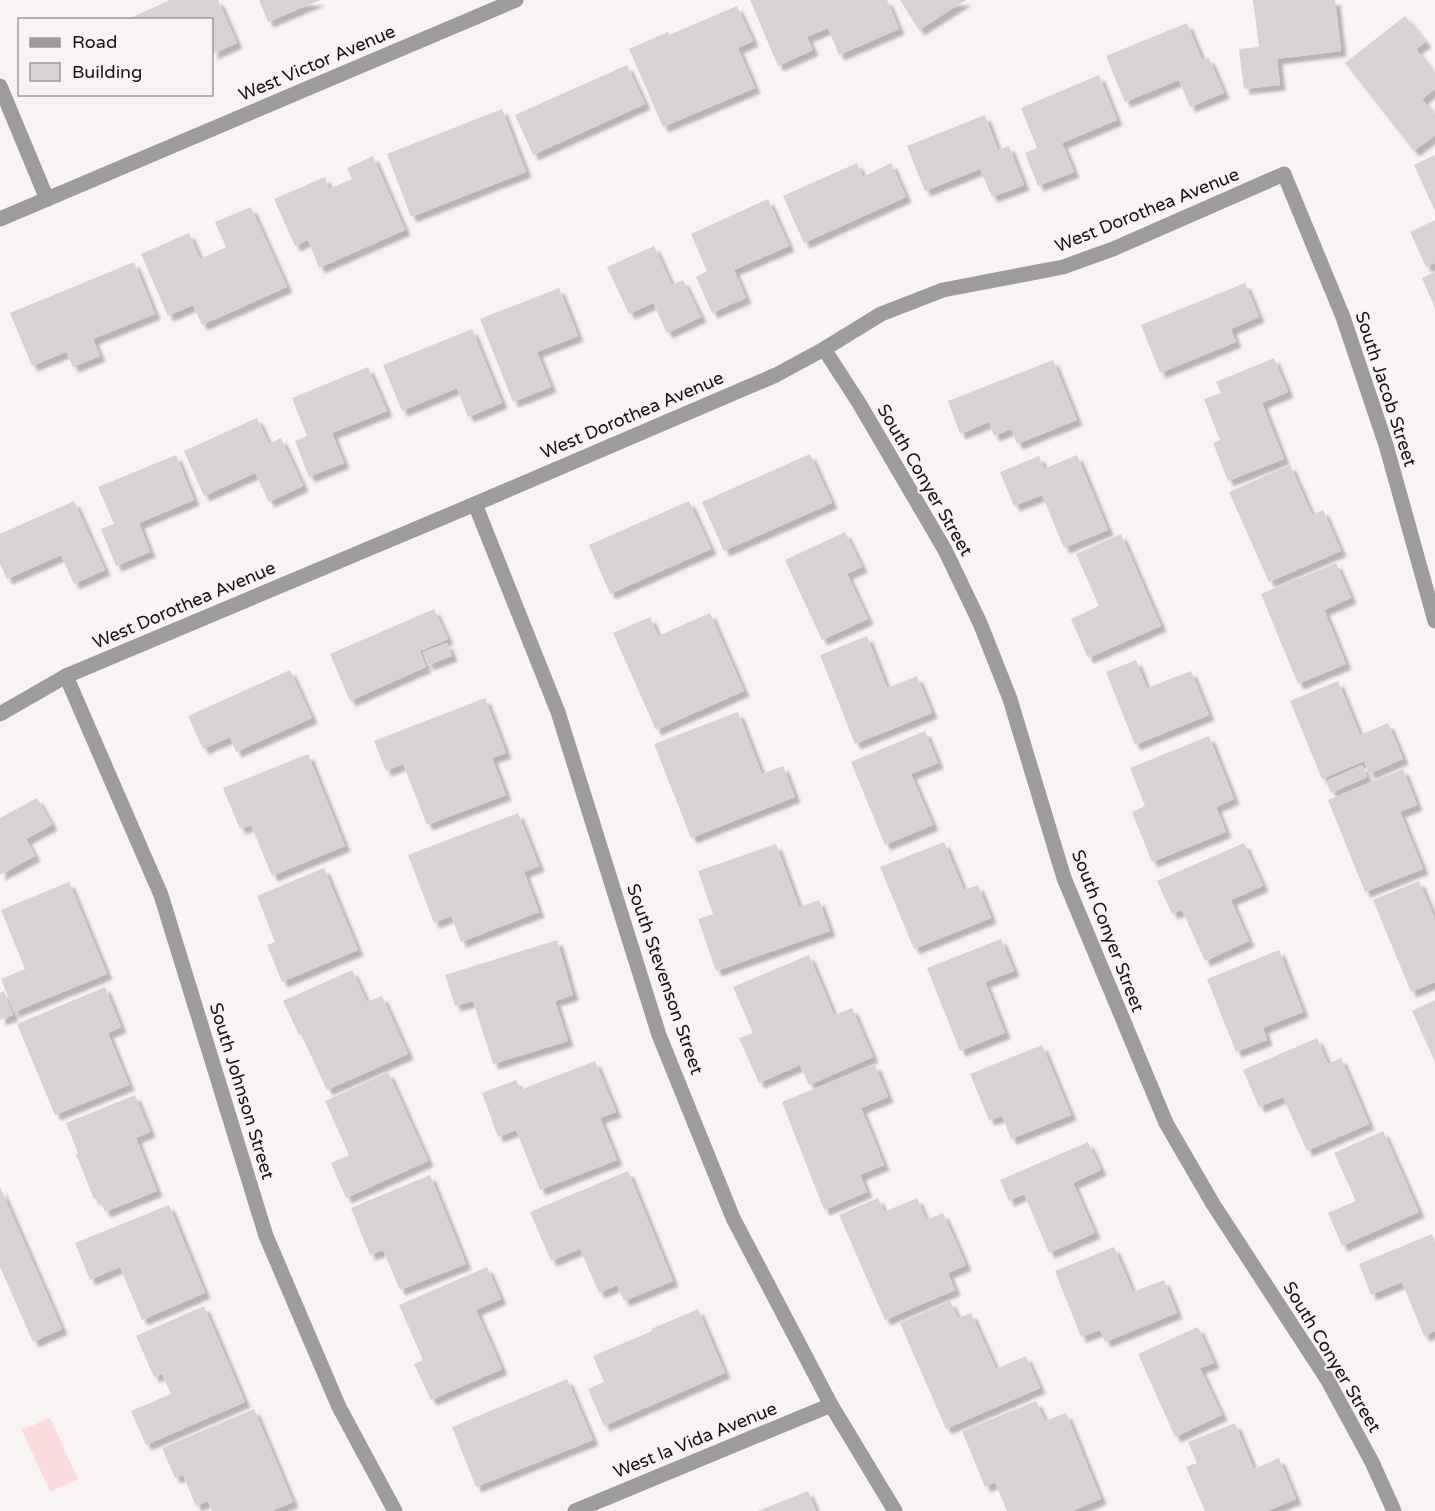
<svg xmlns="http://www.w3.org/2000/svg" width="1435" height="1511" viewBox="0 0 1435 1511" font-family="'Varela Round',sans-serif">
  <defs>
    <filter id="shadow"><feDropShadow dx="5.5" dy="5.5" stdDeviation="1.5" flood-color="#0004"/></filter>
  </defs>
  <rect width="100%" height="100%" fill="#f8f4f4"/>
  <polygon fill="#fbdbdd" points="50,1418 78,1479 50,1492 22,1430"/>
  <g fill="#d7d3d3" filter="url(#shadow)">
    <polygon points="170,0 218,0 237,43 212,54 212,20 126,20"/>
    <polygon points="259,0 320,0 268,22"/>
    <polygon points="750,0 887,0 899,29 839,55 828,28 807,37 813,50 778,66"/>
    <polygon points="900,0 966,0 919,30"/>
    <polygon points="1253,0 1335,0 1341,51 1277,59 1280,85 1244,89 1239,49 1259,47"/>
    <polygon points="737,6 753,41 738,48 755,88 663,127 629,49 668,32 669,35"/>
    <polygon points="1405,16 1426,42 1416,49 1435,74 1435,89 1422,99 1435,115 1435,135 1414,151 1345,63"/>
    <polygon points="1187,23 1202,60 1209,58 1224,93 1190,107 1179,80 1125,102 1106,56"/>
    <polygon points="627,65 645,104 533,155 515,115"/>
    <polygon points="1099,75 1117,120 1062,143 1074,172 1038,186 1025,153 1037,148 1021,108"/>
    <polygon points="502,109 526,172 411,217 387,154"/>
    <polygon points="985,115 998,150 1009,146 1024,185 992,197 980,169 925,191 907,146"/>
    <polygon points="1435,155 1435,211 1414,165"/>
    <polygon points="373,156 405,230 319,268 308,240 295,246 274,199 325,177 329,189 352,179 347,168"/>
    <polygon points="857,163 863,177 891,163 906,197 804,243 783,196"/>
    <polygon points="768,199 789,246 734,270 746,298 712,313 696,277 707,271 691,234"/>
    <polygon points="251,207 287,287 202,325 193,305 168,316 141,254 189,233 200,259 226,247 215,222"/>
    <polygon points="1435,220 1435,263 1426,267 1410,232"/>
    <polygon points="654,246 672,285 683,280 701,317 667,333 653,303 629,314 607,267"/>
    <polygon points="134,262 155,314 93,339 100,356 73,367 66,352 32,366 10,313"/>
    <polygon points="1435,272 1435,308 1422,278"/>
    <polygon points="1245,283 1259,317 1231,329 1236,342 1160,373 1141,325"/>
    <polygon points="559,288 578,336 537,352 551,387 513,402 480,319"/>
    <polygon points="472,329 502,403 468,417 457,388 402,411 383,365"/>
    <polygon points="1274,358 1288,392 1262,403 1284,459 1228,481 1213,443 1220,440 1204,399 1221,393 1216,382"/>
    <polygon points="1053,360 1077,420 1017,444 1011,429 994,436 989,422 960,434 948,401"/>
    <polygon points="368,367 387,411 332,433 344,463 309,477 295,441 307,436 292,398"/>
    <polygon points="257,418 269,444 281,438 303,486 269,502 255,473 204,496 184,451"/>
    <polygon points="810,454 832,503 724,551 702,502"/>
    <polygon points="176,455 194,500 139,523 150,552 116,566 101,529 114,524 98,487"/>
    <polygon points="1077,455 1108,530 1064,548 1042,495 1014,506 1000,472 1039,456 1044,469"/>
    <polygon points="1290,465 1312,515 1323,510 1341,551 1269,582 1229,492"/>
    <polygon points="74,501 105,570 74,584 61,555 7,579 0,564 0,534"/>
    <polygon points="689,501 711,549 610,594 589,545"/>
    <polygon points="845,532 862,567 847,574 868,619 822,640 785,560"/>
    <polygon points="1121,534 1161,626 1088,658 1071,619 1099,606 1076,554"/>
    <polygon points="1336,563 1351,598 1324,610 1346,664 1298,684 1261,594"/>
    <polygon points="434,609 448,639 420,651 426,667 350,701 330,654"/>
    <polygon points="710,613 744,691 656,730 613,633 650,617 658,636"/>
    <polygon points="867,636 887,688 917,676 932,713 855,744 820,655"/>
    <polygon points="447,643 452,656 428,665 423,652"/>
    <polygon points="1136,660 1147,688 1191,671 1209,715 1135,745 1106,672"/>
    <polygon points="290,670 312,718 236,752 230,737 203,749 188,716"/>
    <polygon points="1338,681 1360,735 1388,723 1403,759 1369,774 1364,761 1322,779 1290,701"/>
    <polygon points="485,698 506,753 492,758 506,795 427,825 403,764 386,771 374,741"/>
    <polygon points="738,712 762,774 783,766 795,797 691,838 654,744"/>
    <polygon points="925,731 938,763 911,774 933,825 885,845 851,762"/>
    <polygon points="1209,736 1234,799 1216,807 1226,832 1152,862 1132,812 1145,806 1130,768"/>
    <polygon points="308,754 345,846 272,876 251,825 240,829 223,788"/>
    <polygon points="1362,765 1367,777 1331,793 1326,781"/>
    <polygon points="1403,769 1417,805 1400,812 1423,869 1365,892 1328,800"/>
    <polygon points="37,798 52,825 26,839 35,856 0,875 0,818"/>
    <polygon points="518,813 539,866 524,872 539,912 461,942 451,916 434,923 408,855"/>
    <polygon points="944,842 964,890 978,885 991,918 914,949 880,867"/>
    <polygon points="1244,843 1263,886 1231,900 1249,941 1205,961 1182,910 1172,914 1157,881"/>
    <polygon points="776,844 799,907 819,900 830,931 716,971 698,919 713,914 698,871"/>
    <polygon points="324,868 358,950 282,982 267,945 275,942 257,896"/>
    <polygon points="1419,881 1435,919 1435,982 1411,992 1373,900"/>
    <polygon points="69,882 107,974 14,1012 1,979 25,969 1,910"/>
    <polygon points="1001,939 1014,971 985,982 1005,1033 960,1051 927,968"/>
    <polygon points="557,940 573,995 555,1001 568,1041 493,1064 473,1001 455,1006 445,975"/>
    <polygon points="1279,950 1303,1012 1263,1028 1267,1040 1236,1052 1207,979"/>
    <polygon points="809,955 834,1015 852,1008 873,1057 809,1085 800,1065 759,1083 739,1038 753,1033 733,987"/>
    <polygon points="352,970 367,1002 382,996 408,1054 327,1090 301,1034 299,1035 283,1001"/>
    <polygon points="105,987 121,1027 108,1033 129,1085 55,1115 17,1024"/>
    <polygon points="4,991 13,1015 0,1020 0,993"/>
    <polygon points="1435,1000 1435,1062 1412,1011"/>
    <polygon points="1317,1038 1328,1064 1341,1058 1369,1124 1307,1151 1283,1097 1259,1107 1243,1070"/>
    <polygon points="1042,1045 1071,1115 1011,1139 1002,1116 989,1120 970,1074"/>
    <polygon points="595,1061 616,1112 600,1118 617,1160 540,1190 516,1130 498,1137 482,1093 516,1080 520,1090"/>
    <polygon points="875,1064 888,1097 861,1108 884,1165 860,1175 867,1192 824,1210 782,1102"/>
    <polygon points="388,1072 428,1161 346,1198 331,1163 349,1155 325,1101"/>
    <polygon points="135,1095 150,1132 136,1138 157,1191 105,1212 99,1198 94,1199 76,1154 78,1153 66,1123"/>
    <polygon points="1383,1131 1419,1212 1342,1246 1328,1213 1356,1201 1334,1153"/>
    <polygon points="1088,1142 1101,1170 1073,1183 1095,1233 1049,1253 1024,1194 1009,1201 1000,1180"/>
    <polygon points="628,1171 673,1281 624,1301 617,1285 599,1293 580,1249 551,1261 530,1212"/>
    <polygon points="430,1175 466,1264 400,1290 383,1250 370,1255 351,1208"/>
    <polygon points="0,1187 62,1329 33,1342 0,1267"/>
    <polygon points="878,1198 884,1212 917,1198 926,1220 943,1213 966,1265 948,1273 955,1290 885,1320 839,1215"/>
    <polygon points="169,1205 205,1293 142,1320 120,1267 90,1280 75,1243"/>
    <polygon points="1432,1234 1435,1242 1435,1331 1424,1336 1402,1282 1371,1295 1359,1264"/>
    <polygon points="1114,1247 1133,1292 1164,1280 1177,1313 1105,1342 1100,1330 1081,1337 1055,1271"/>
    <polygon points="487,1267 501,1299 476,1310 502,1369 431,1400 414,1364 423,1360 399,1305"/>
    <polygon points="950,1301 958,1318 971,1313 996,1369 1026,1356 1040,1388 946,1429 900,1323"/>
    <polygon points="204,1306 245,1402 146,1445 131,1411 171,1394 162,1374 154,1377 136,1336"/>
    <polygon points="698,1309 725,1373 604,1426 588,1389 604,1382 593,1356 652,1331 651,1329"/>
    <polygon points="1198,1327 1214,1363 1200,1368 1222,1415 1175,1437 1138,1354"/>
    <polygon points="567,1379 593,1440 476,1487 452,1427"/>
    <polygon points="1036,1401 1045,1421 1066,1413 1101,1499 1072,1511 1007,1511 995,1482 985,1487 962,1431"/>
    <polygon points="254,1409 293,1502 271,1511 212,1511 208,1501 196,1506 183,1475 175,1478 162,1448"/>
    <polygon points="1235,1423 1254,1469 1279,1458 1296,1499 1267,1511 1205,1511 1186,1467 1197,1463 1188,1442"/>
    <polygon points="808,1491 816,1511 758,1511"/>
  </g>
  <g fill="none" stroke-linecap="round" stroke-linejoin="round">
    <g stroke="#9d9b9b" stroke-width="15">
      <polyline points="0,86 47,199"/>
      <polyline points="0,219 516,0"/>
      <polyline points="824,349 859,403 945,550 980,623 1010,699 1064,878 1166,1123 1213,1204 1327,1379 1372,1462 1394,1511"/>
      <polyline points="475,504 558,712 659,1035 733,1218 831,1405 895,1511"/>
      <polyline points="66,676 161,895 266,1236 339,1407 395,1511"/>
      <polyline points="0,714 66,676 475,504 776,375 824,349 881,314 943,290 1063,267 1113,249 1284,174 1343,317 1386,445 1435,621"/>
      <polyline points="575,1511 831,1405"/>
    </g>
  </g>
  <g text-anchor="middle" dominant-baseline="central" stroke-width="4.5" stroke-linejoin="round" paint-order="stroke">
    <g font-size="18" fill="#151314" stroke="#f8f4f4">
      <text transform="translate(317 63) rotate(-23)">West Victor Avenue</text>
      <text transform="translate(1147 210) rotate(-22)">West Dorothea Avenue</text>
      <text transform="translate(1386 389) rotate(72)">South Jacob Street</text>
      <text transform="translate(632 415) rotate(-23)">West Dorothea Avenue</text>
      <text transform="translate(925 480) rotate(60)">South Conyer Street</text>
      <text transform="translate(184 605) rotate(-23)">West Dorothea Avenue</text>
      <text transform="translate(1108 931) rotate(69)">South Conyer Street</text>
      <text transform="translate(665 979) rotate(71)">South Stevenson Street</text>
      <text transform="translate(242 1091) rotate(73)">South Johnson Street</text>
      <text transform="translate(1332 1357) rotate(59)">South Conyer Street</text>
      <text transform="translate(695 1440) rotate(-22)">West la Vida Avenue</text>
    </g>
  </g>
  <rect x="18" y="18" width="195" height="78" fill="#f8f4f4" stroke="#9d9a9a" stroke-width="1.5"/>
  <rect x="30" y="38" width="30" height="9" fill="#9d9b9b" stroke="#9d9a9a" stroke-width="1.5"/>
  <text x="72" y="48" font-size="18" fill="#151314">Road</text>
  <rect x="30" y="63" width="30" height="18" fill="#d7d3d3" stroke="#9d9a9a" stroke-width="1.5"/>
  <text x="72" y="78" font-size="18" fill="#151314">Building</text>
</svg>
